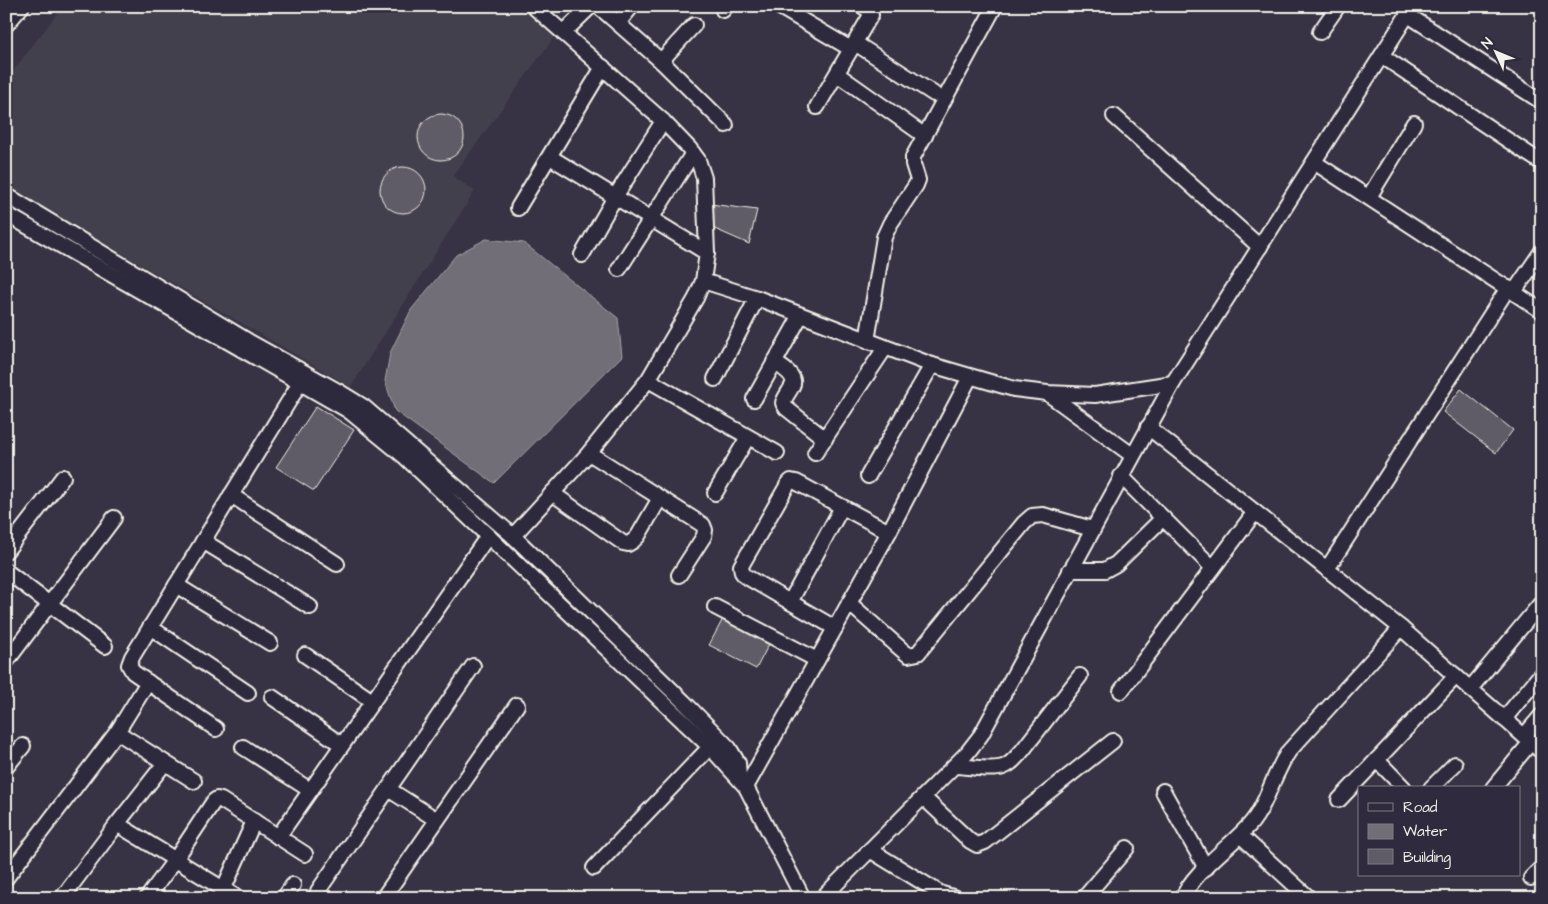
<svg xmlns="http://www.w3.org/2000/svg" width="1548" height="904" viewBox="0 0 1548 904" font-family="'Architects Daughter',sans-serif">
  <rect width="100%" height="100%" fill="#373244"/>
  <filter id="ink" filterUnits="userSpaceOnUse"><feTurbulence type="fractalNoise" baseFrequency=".02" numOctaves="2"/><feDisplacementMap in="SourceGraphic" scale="10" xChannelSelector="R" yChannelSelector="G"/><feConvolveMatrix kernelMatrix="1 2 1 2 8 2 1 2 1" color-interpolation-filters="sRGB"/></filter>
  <g filter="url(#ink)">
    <polygon fill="#433f4e" points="63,6 81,6 85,9 88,6 524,6 557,33 453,176 475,191 351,387 6,186 6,80"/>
    <polygon fill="#726e77" stroke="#a6a2a4" points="486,239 524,243 618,318 622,356 494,483 395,411 385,381 390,353 411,310 456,255"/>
    <g fill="#5f5c67" stroke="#f4f1e8">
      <circle cx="441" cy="137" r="23"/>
      <circle cx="403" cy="190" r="23"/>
      <polygon points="710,204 757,210 749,244 708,226"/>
      <polygon points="1461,389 1513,430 1496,453 1443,412"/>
      <polygon points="316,406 354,430 314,491 276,467"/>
      <polygon points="724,617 770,642 756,669 709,645"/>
    </g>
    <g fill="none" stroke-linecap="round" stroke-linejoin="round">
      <g stroke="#f4f1e8" stroke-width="18">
        <g id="minor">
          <polyline points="598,6 661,61 726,125"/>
          <polyline points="778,6 851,49"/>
          <polyline points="723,10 726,6"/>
          <polyline points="1408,15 1542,102"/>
          <polyline points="618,23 632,6"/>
          <polyline points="6,25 22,6"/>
          <polyline points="1320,32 1338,6"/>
          <polyline points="563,33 591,6"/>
          <polyline points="855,43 934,94"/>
          <polyline points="1382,56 1542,163"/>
          <polyline points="661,61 694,25"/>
          <polyline points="837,74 925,136"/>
          <polyline points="817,107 871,15 869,10 862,6"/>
          <polyline points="1114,116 1260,247"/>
          <polyline points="550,157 707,253"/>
          <polyline points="1314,162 1542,311"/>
          <polyline points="6,195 248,341 338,391 364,407 513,536 684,702 729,748 738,763 739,777"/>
          <polyline points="1369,197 1414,123"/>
          <polyline points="518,208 603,67"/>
          <polyline points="6,214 349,411 404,456 710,747 746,787 803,898"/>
          <polyline points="582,255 615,197 663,121"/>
          <polyline points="619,269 693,153"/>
          <polyline points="703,281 757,298 932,365 1014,389 1047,393 1095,395 1173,383"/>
          <polyline points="1514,292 1542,251"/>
          <polyline points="867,341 884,237 890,224 916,185 918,180 913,164 913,157 995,6"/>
          <path d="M 774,362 C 781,367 795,374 793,384 C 791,390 785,396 783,403 L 786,408 L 825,439"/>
          <polyline points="715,379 757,298"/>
          <polyline points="648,380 777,453"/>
          <polyline points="1047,393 1132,455"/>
          <polyline points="754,399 801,315"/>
          <polyline points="1148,427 1401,628 1542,752"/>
          <polyline points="589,453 703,525 705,530 704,536 679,575"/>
          <polyline points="815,453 885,348"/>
          <polyline points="868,476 932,365"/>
          <polyline points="1121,476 1213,568"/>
          <polyline points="552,493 623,543 628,544 633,541 638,536 660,498"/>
          <polyline points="715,493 748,437"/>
          <polyline points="231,495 337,564"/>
          <polyline points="513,536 589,453 648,380 696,298 703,281 707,253 704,178 698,160 689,148 663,121 533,6"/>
          <polyline points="203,541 310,607"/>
          <polyline points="6,551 63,477"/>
          <polyline points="1327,569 1508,288"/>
          <polyline points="1070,570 1105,570 1116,564 1163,518"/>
          <polyline points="6,571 105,646"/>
          <polyline points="176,585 270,643"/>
          <polyline points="790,602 842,507"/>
          <polyline points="849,603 901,649 908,655 918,653 1024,523 1032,516 1043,515 1092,529"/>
          <polyline points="715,607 817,660"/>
          <polyline points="150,627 248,693"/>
          <polyline points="835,628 745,576 742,572 741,566 788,484 791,481 796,482 889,532"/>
          <polyline points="305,655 372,701"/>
          <polyline points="6,662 114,518"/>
          <polyline points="1470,689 1542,602"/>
          <polyline points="1121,691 1255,512"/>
          <polyline points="272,697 342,745"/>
          <polyline points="1504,719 1542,673"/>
          <polyline points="216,729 133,672 129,665 132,657 300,383"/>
          <polyline points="117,732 194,781"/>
          <polyline points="1524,736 1542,715"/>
          <polyline points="243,747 310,790"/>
          <polyline points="1377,760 1404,788"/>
          <path d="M 954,766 C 968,766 991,771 1003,767 C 1011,765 1017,756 1022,751 L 1080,676"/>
          <polyline points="6,767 23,746"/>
          <polyline points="746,787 889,532 970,377"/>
          <polyline points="1431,788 1455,764"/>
          <polyline points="1493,788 1531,742"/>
          <polyline points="388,789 437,820"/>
          <polyline points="1163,791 1206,868"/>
          <polyline points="923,797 970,841 977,845 985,842 1113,741"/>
          <polyline points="1339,800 1456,676"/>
          <polyline points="117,824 238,898"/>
          <polyline points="1240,835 1309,898"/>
          <polyline points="278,837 488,536"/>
          <polyline points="870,850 935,890 942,894 956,898"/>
          <polyline points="594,868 710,747"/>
          <polyline points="6,878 117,732 148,682"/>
          <polyline points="1531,878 1542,867"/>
          <polyline points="318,891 473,666"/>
          <polyline points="220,897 254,821"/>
          <polyline points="62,898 117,824 165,763"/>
          <polyline points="147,898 175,860 214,801 217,799 221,800 305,854"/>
          <polyline points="284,898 293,885"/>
          <polyline points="383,898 517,705"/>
          <polyline points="822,898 967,753 981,735 1173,383 1413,6"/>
          <polyline points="1084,898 1127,848"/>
          <path d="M 1183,898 C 1191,873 1234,844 1252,822 C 1265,806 1269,788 1278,771 C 1281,764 1285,757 1289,751 L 1401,628"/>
        </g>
      </g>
      <use href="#minor" stroke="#2f2a3d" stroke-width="14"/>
    </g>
  </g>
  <rect width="1548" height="904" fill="none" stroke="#2f2a3d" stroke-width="25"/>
  <rect x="12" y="12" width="1523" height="879" fill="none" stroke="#f4f1e8" stroke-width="2" filter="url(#ink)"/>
  <rect x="1358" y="786" width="162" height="90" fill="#2f2a3d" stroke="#7e7a81"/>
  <rect x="1368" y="803" width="25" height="8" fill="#2f2a3d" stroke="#7e7a81"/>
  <text x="1403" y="812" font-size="15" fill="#f4f1e8">Road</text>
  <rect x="1368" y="824" width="25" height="15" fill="#726e77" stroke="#7e7a81"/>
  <text x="1403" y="836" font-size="15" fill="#f4f1e8">Water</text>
  <rect x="1368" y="849" width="25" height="15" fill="#5f5c67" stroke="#7e7a81"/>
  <text x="1403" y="862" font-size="15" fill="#f4f1e8">Building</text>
  <g transform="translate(1496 52) rotate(314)" stroke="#2f2a3d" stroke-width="4" paint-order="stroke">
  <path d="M0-4L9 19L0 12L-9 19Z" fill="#f4f1e8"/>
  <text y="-8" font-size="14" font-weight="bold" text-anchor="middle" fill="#f4f1e8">N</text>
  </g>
</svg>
